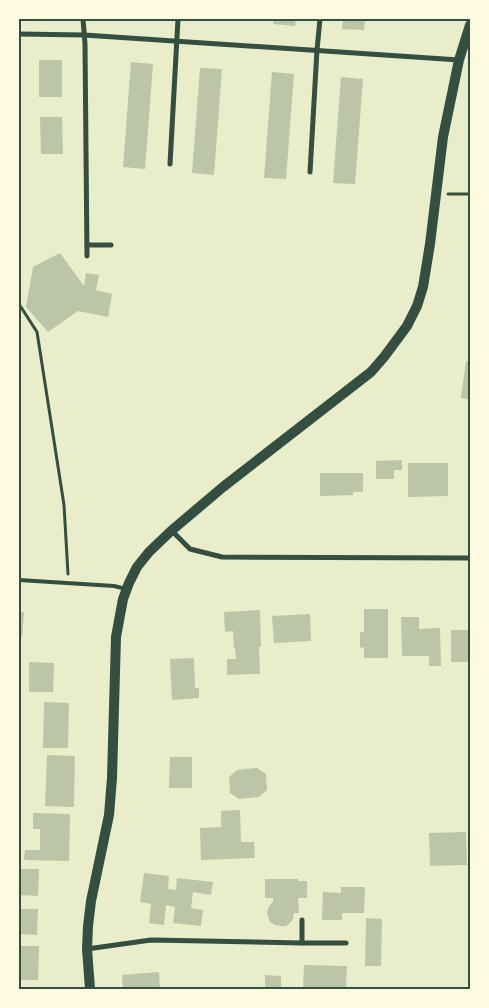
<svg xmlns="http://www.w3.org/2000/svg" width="489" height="1008" viewBox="0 0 489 1008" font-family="'Nunito Sans',sans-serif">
  <rect width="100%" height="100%" fill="#e9edc9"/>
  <g fill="#bcc5a7">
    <polygon points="274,19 296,19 295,26 273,24"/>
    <polygon points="343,19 365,19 364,30 342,29"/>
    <rect x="39" y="60" width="23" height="37"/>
    <polygon points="131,62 153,64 145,169 123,167"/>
    <polygon points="200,68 222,69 214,175 192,173"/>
    <polygon points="272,72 294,74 286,179 264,178"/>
    <polygon points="341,77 363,79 355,184 333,183"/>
    <polygon points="40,117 62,117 63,154 41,154"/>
    <polygon points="60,253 84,286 86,273 99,275 96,290 112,294 108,317 78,311 48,332 26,307 33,267"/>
    <polygon points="466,361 470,362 470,400 461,398"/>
    <polygon points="402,460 402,470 394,470 394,479 376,479 376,461"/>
    <polygon points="408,463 448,463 448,496 408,497"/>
    <polygon points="320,473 363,473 363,492 353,492 353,495 320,496"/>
    <polygon points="364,609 388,609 388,658 364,658 364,647 360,648 360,632 364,632"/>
    <polygon points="260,610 261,647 259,647 260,674 227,675 227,659 236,659 235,648 234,648 233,631 225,632 224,612"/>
    <polygon points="19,612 24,612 22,637 19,637"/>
    <polygon points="310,614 311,641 274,643 272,616"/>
    <polygon points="401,617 419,617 419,629 440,628 441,666 429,666 429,656 402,656"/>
    <rect x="451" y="630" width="19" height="32"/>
    <polygon points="194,658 195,688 199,688 199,698 172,700 170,659"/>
    <polygon points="29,662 54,663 53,692 29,692"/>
    <polygon points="44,702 69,703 68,748 43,748"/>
    <polygon points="47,755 75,756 74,807 45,806"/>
    <polygon points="170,757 192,757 192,788 169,788"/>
    <polygon points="257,768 266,774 267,790 259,797 239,799 230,793 229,777 237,770"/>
    <polygon points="240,810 241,842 254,842 255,858 201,860 200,828 221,827 221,811"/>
    <polygon points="33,813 70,814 69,861 24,860 25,850 40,850 40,829 33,829"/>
    <polygon points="466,832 467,865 430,866 429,833"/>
    <polygon points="19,869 39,869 38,896 19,895"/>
    <polygon points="144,873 169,876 168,889 176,890 177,878 213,882 211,895 193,892 191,908 203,910 201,926 173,923 175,907 166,905 164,925 149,923 151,904 140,902"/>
    <polygon points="265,879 298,879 298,881 307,881 307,898 298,898 299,913 294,913 293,919 290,923 286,926 281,926 275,925 270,922 268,917 267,911 270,905 273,902 273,898 265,898"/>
    <polygon points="341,887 365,887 364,913 342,913 342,920 322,920 323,892 341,893"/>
    <polygon points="19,909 38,909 37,935 19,934"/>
    <polygon points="366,918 382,919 381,966 365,966"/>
    <polygon points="19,946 39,946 38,980 19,980"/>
    <polygon points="304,965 347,966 346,989 303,989"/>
    <polygon points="159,972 160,989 123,989 122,975"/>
    <polygon points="265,975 281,976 281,989 265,989"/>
    <rect x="19" y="987" width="33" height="2"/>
  </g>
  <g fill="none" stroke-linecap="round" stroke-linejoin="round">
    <g stroke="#344e41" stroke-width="3">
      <polyline points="448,194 470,194"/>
      <polyline points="19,304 37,332 64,505 68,574"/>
    </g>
    <polyline stroke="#344e41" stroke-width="4" points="19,580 114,586 126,589"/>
    <g stroke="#344e41" stroke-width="5">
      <polyline points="83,19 85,44 87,256"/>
      <polyline points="19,34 84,35 459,60"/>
      <polyline points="170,164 178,19"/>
      <polyline points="310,172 317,50 320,19"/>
      <polyline points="87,245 111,245"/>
      <polyline points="172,531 190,549 222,557 470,558"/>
      <polyline points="302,920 302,943 346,943"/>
      <polyline points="87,949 151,940 302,943"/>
    </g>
    <polyline stroke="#344e41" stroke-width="10" points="90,989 87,949 88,926 91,901 109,815 112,778 116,637 123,599 129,583 137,567 149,552 171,531 223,487 371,372 384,357 407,326 417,306 423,287 430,244 443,137 459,60 470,25"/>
  </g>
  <rect width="489" height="1008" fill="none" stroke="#fefae0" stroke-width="40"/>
  <rect x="20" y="20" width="449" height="968" fill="none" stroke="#344e41" stroke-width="2"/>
</svg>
